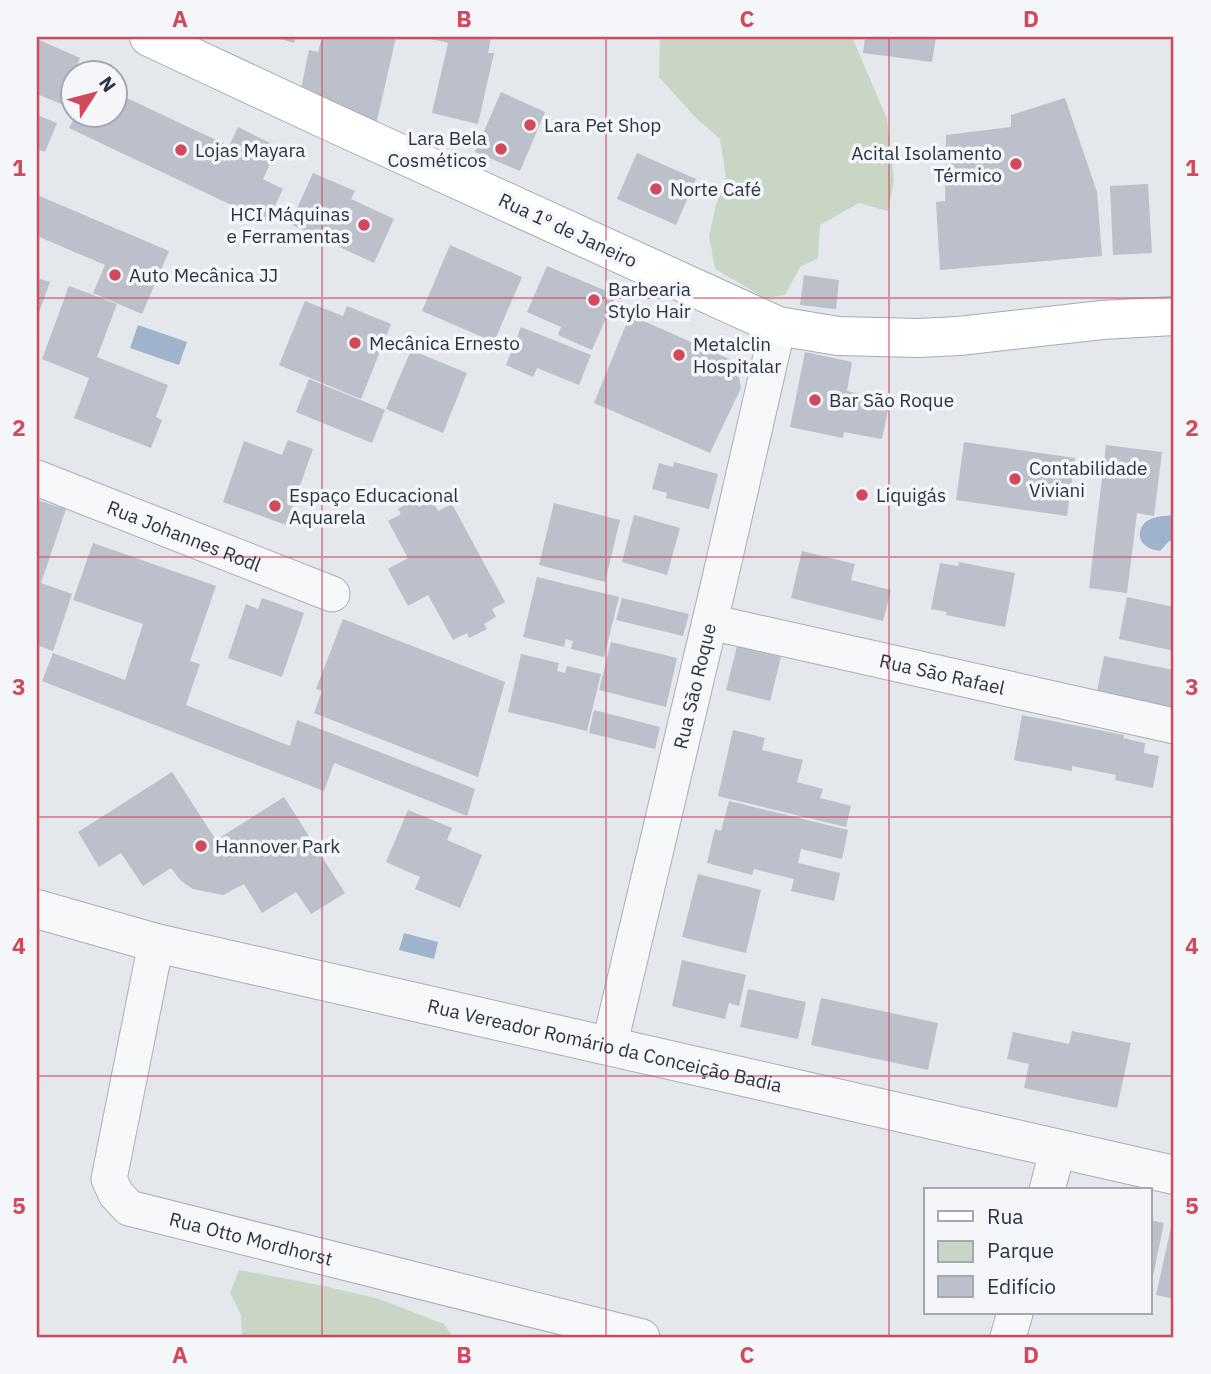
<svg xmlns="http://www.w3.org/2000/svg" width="1211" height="1374" viewBox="0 0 1211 1374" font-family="'IBM Plex Sans',sans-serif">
  <rect width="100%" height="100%" fill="#e4e7ec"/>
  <g fill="#c9d6c5">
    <polygon points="660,37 852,37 887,119 894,180 888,211 859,203 820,225 818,258 800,267 785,295 765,298 715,269 709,236 716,205 726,177 720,139 696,118 659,77"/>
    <polygon points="239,1270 324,1286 379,1299 444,1324 453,1337 242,1337 241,1315 230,1293"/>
  </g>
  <g fill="#9fb4cc">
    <polygon points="138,325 187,342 179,365 130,348"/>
    <path d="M 1174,515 L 1174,541 L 1169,541 L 1160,551 C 1155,550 1149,549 1145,545 C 1137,539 1139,526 1147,521 C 1155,516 1165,516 1174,515 Z"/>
    <polygon points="404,933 438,942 434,959 399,950"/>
  </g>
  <g fill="#bbc0ca">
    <polygon points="274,37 296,37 294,43"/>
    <polygon points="322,37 396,37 376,125 301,89 309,50 318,52"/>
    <polygon points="423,37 491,37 488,53 494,53 478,124 432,113 448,43"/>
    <polygon points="865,37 936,37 932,62 863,53"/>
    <polygon points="37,39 80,58 61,104 37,94"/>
    <polygon points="501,92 545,112 520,171 475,152"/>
    <polygon points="116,93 229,146 238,127 278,147 263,179 283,189 267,222 69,128 75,116 116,116"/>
    <polygon points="1065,98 1097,192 1102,256 940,270 936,202 945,201 946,135 1011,127 1011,115"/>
    <polygon points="37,115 57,123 45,152 37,149"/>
    <polygon points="637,153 696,179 676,225 617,199"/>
    <polygon points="313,173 355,191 351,199 394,219 374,263 290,224"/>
    <polygon points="1148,184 1152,253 1113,255 1110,186"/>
    <polygon points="37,195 169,251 142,314 93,293 105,265 37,236 39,227 37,226"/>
    <polygon points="450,245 522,277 494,342 422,311"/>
    <polygon points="547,266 616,295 592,350 558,335 561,327 527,312"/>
    <polygon points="804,275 839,280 836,309 800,305"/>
    <polygon points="37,278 50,282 37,318"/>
    <polygon points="69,286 117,304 97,357 168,385 156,417 162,420 151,448 74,418 89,378 42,359"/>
    <polygon points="305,301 343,316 347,306 391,324 361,399 279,365"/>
    <polygon points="630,315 736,362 741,388 710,453 594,403"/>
    <polygon points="521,327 591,355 579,385 537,368 533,377 506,365"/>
    <polygon points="411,350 467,373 443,433 386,409"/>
    <polygon points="805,352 852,362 847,391 890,400 882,439 844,432 843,438 790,427"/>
    <polygon points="309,379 385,410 372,443 296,412"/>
    <polygon points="288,440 313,449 286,525 223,502 244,441 282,455"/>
    <polygon points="964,442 1075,458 1067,516 956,500"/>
    <polygon points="1106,445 1162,452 1154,516 1137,513 1127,593 1089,588"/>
    <polygon points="674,462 718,474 709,509 666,498 667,493 652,489 659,463 673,467"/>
    <polygon points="415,499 419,507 432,500 438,511 452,504 505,602 492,609 496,617 484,624 487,629 469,638 467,633 453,640 428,595 408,606 388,569 408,558 388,521 401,514 398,509"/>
    <polygon points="37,500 66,509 41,583 72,594 53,651 37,645"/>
    <polygon points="554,503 620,520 605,582 539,565"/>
    <polygon points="634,515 680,528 667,575 622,562"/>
    <polygon points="93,543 216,586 190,661 200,664 186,705 290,746 297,720 475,789 467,816 334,763 324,791 42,681 53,653 125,680 143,624 73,600"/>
    <polygon points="802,551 855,564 851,580 891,590 883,621 791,598"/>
    <polygon points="959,562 1015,573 1005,627 946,615 947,612 931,609 940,563 958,566"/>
    <polygon points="537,577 619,597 604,657 571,649 573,641 566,639 564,647 523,637"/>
    <polygon points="1127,597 1174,607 1174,651 1119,639"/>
    <polygon points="262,598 304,613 282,677 228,658 246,604 258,609"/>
    <polygon points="622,598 689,614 683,636 616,620"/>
    <polygon points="343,619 505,682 478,777 314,713 322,691 316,689"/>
    <polygon points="611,642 677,658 666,707 599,690"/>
    <polygon points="737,646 781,657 770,701 726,690"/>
    <polygon points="521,654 559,663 557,671 565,673 567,666 601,674 587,731 508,712"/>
    <polygon points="1104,656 1174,670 1174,713 1096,697"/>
    <polygon points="594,710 660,727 655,749 589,733"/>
    <polygon points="1022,715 1124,735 1123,738 1145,743 1144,753 1159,756 1153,788 1115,780 1116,775 1072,766 1072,771 1014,760"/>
    <polygon points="733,730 765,738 762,750 803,760 797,782 823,789 820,798 851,806 846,827 718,796"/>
    <polygon points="172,772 216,840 284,797 345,893 311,914 296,892 262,913 244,884 223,895 193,889 181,881 171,868 143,886 121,853 99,867 78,832"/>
    <polygon points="729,801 848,830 842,859 801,849 798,863 840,873 834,901 791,891 794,879 754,869 752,875 707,863 715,829 721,831"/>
    <polygon points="408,810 452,828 447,840 482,855 460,908 415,889 420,877 386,862"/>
    <polygon points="698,874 761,890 746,953 682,937"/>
    <polygon points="682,960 746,975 739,1006 729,1003 725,1019 672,1006"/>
    <polygon points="748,989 806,1002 798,1039 740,1027"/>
    <polygon points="821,998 938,1023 928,1070 811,1045"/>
    <polygon points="1072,1031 1131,1043 1117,1108 1024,1088 1029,1064 1007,1059 1013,1032 1069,1044"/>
    <polygon points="1150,1220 1164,1223 1151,1286 1150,1286"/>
    <polygon points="1172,1223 1174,1223 1174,1299 1156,1295"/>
  </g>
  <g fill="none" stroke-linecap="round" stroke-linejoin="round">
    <g stroke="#a9aeb7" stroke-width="37">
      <g id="minor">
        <path id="s1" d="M 37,478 L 332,594"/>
        <path id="s2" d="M 710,622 L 1174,726"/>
        <path id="s3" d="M 156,943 L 109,1179 L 116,1194 L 129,1208 L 642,1337"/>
        <path id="s4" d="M 609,1047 L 715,600 L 778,326"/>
        <polyline points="1047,1190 1058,1148"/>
        <polyline points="1008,1337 1015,1313"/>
      </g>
    </g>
    <g stroke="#a9aeb7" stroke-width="40">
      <g id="tertiary">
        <path id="s5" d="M 37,909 L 156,943 L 1174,1175"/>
      </g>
    </g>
    <g stroke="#a3abb8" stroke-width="40">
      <polyline id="primary" points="149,37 329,121 778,326 838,336 918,338 959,336 1102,320 1174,316"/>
    </g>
    <use href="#minor" stroke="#f7f8fa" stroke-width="35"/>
    <use href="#tertiary" stroke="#f7f8fa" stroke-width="38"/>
    <use href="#primary" stroke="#fff" stroke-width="38"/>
  </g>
  <path fill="none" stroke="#d1495b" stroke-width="2" stroke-opacity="0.55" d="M 322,37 L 322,1337M 606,37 L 606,1337M 889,37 L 889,1337M 37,298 L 1174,298M 37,557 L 1174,557M 37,817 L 1174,817M 37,1076 L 1174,1076"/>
  <g fill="#d1495b" stroke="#f4f6f9" stroke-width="2.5">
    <circle cx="530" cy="125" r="7"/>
    <circle cx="501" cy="149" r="7"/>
    <circle cx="181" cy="150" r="7"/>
    <circle cx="1016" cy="164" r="7"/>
    <circle cx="656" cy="189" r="7"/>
    <circle cx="364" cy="225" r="7"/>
    <circle cx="115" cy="275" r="7"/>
    <circle cx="594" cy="300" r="7"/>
    <circle cx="355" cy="343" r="7"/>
    <circle cx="679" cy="355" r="7"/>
    <circle cx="815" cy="400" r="7"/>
    <circle cx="1015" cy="479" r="7"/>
    <circle cx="862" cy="495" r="7"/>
    <circle cx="275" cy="506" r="7"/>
    <circle cx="201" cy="846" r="7"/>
  </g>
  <g text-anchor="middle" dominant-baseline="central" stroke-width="7" stroke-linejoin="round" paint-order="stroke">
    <g font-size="19" fill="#2b3445" stroke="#f4f6f9" text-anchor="start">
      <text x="544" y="125">Lara Pet Shop</text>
      <text x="487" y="138" text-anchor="end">Lara Bela<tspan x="487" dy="22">Cosméticos</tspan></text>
      <text x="195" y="150">Lojas Mayara</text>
      <text x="1002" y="153" text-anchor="end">Acital Isolamento<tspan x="1002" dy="22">Térmico</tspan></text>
      <text x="670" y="189">Norte Café</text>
      <text x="350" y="214" text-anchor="end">HCI Máquinas<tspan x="350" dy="22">e Ferramentas</tspan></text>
      <text x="129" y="275">Auto Mecânica JJ</text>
      <text x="608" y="289">Barbearia<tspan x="608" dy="22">Stylo Hair</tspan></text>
      <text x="369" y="343">Mecânica Ernesto</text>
      <text x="693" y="344">Metalclin<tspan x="693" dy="22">Hospitalar</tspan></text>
      <text x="829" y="400">Bar São Roque</text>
      <text x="1029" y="468">Contabilidade<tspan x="1029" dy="22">Viviani</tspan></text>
      <text x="289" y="495">Espaço Educacional<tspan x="289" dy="22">Aquarela</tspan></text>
      <text x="876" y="495">Liquigás</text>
      <text x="215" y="846">Hannover Park</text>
    </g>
    <g font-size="19" fill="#2b3445" stroke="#f4f6f9">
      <text transform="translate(568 230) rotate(25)">Rua 1º de Janeiro</text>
      <text stroke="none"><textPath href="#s1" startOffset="158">Rua Johannes Rodl</textPath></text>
      <text stroke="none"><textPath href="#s2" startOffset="238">Rua São Rafael</textPath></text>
      <text stroke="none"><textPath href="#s4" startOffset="371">Rua São Roque</textPath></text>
      <text stroke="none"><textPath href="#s5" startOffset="584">Rua Vereador Romário da Conceição Badia</textPath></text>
      <text stroke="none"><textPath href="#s3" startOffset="402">Rua Otto Mordhorst</textPath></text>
    </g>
  </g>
  <rect width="1211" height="1374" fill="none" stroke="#f4f6f9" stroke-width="77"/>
  <rect x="924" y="1188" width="228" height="126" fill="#f4f6f9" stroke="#a4a8b1" stroke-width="2"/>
  <rect x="938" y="1211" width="35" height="10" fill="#ffffff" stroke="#a4a8b1" stroke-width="2"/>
  <text x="987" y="1224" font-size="21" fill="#2b3445">Rua</text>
  <rect x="938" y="1241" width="35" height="21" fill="#c9d6c5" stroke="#a4a8b1" stroke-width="2"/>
  <text x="987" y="1258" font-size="21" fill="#2b3445">Parque</text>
  <rect x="938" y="1276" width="35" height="21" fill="#bbc0ca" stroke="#a4a8b1" stroke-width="2"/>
  <text x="987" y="1294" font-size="21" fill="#2b3445">Edifício</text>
  <g transform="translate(94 94) rotate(54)"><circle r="33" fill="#f4f6f9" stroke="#a4a8b1" stroke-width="2"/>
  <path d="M0-5L12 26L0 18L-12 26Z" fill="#d1495b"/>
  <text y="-10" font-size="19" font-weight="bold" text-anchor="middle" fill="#2b3445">N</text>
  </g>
  <rect x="38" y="38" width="1134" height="1298" fill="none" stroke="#d1495b" stroke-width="2.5"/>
  <g font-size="23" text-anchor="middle" font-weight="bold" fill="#d1495b">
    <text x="180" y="27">A</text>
    <text x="464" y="27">B</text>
    <text x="747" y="27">C</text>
    <text x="1031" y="27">D</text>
    <text x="19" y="176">1</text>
    <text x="1192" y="176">1</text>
    <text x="19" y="436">2</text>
    <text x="1192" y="436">2</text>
    <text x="19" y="695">3</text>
    <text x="1192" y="695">3</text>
    <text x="19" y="954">4</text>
    <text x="1192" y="954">4</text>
    <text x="19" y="1214">5</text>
    <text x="1192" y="1214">5</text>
    <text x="180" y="1363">A</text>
    <text x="464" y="1363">B</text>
    <text x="747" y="1363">C</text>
    <text x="1031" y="1363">D</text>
  </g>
</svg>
